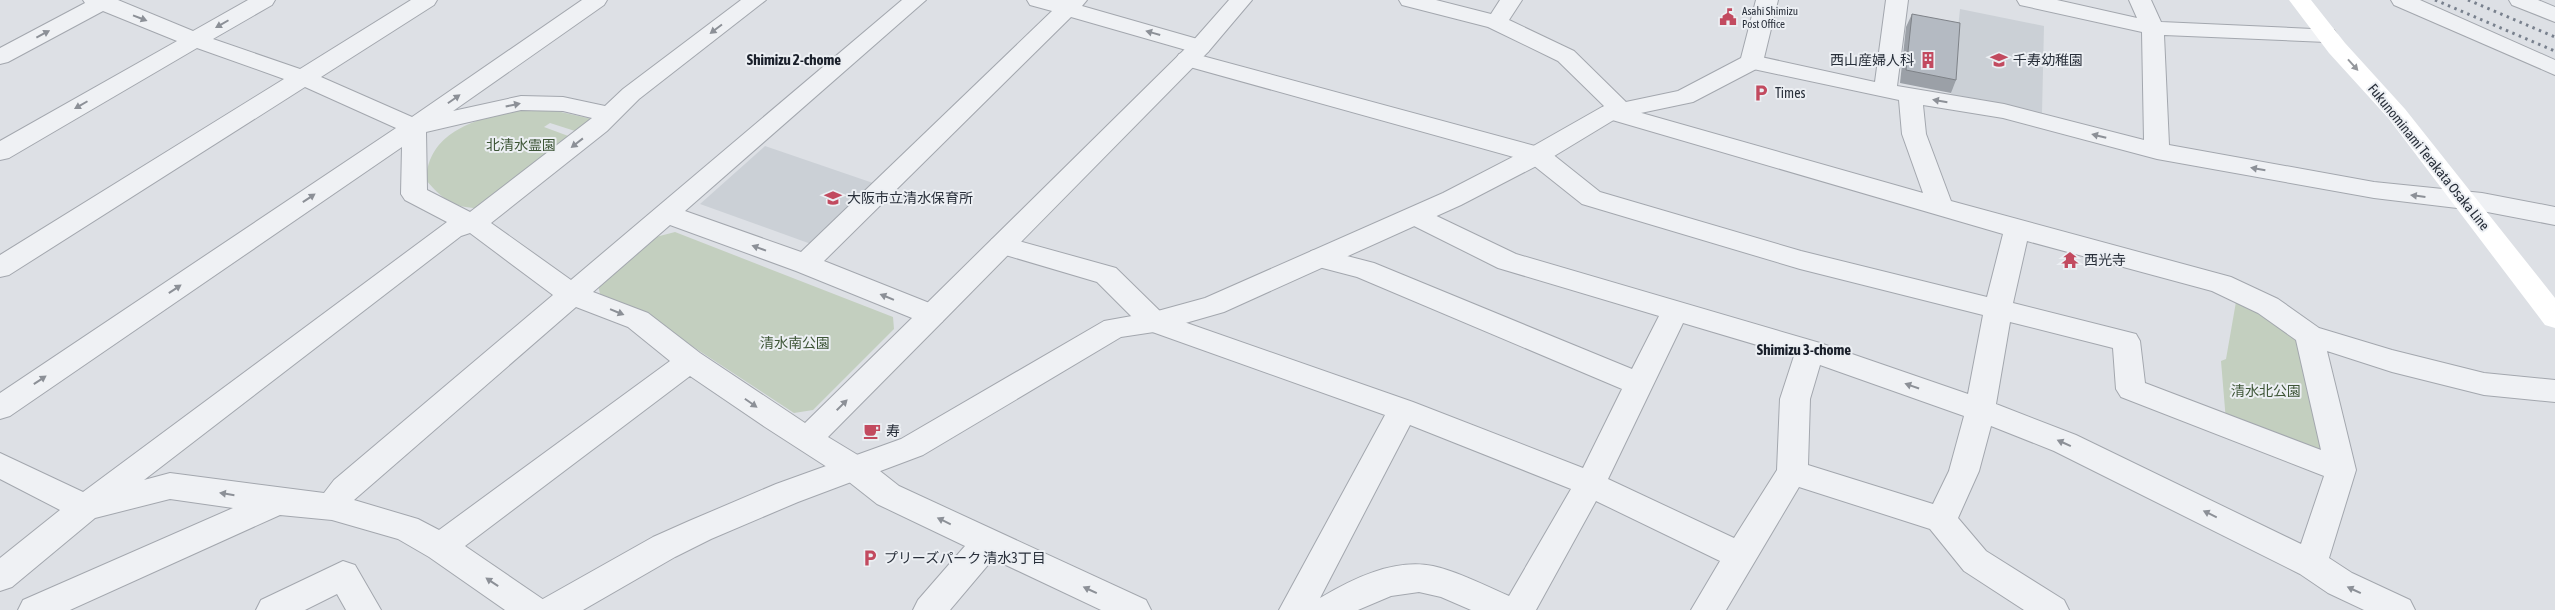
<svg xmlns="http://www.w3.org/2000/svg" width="2555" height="610" viewBox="0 0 2555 610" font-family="'Asap Condensed','Noto Sans JP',sans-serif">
  <rect width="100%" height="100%" fill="#dde0e5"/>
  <g fill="#cbd0d6">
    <polygon points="1960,9 2044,26 2042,114 1951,95"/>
    <polygon points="765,146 873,183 811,244 700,204"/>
  </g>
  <g fill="#c3cfbf">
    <path d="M 519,109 L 552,110 L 592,119 L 575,131 L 550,123 L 544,127 L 571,137 L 478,208 C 454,208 441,198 426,180 C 429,129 479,119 519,109 Z"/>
    <polygon points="675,232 893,317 894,329 813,410 794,413 643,314 600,294 598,285 652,238"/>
    <polygon points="2237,296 2303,338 2328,454 2226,421 2221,361 2226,359"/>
  </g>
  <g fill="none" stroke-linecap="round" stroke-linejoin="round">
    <g stroke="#a3a7ae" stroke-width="2">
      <g id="minor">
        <path d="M 83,0 L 118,0 L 193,31 L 248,0 L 275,0 L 272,5 L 213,39 L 300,69 L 411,0 L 437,0 L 434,5 L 321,77 L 412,117 L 582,0 L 607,0 L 604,5 L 453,111 L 521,96 L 563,97 L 605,106 L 623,89 L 741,0 L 766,0 L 639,99 L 607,131 L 491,223 L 571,280 L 902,0 L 926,0 L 685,211 L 801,252 L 1052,11 L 1030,5 L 1027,0 L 1087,0 L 1082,6 L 1208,42 L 1211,47 L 1208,52 L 1200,54 L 1071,17 L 824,261 L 942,308 L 946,315 L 942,322 L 828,437 L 866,460 L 899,486 L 1146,600 L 1151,610 L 1101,610 L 993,559 L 950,610 L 913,610 L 918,600 L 965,546 L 877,504 L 844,478 L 765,427 L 690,376 L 465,546 L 544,600 L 549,610 L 505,610 L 429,557 L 398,539 L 332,520 L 280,515 L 70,610 L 18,610 L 23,600 L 233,508 L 170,499 L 95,518 L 12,587 L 0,591 L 0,558 L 60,510 L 0,479 L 0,453 L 83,492 L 447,222 L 405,200 L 401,194 L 402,147 L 10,416 L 0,419 L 0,393 L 396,128 L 305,87 L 9,275 L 0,277 L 0,255 L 284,79 L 197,48 L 9,158 L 0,160 L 0,141 L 177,41 L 103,11 L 8,62 L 0,64 L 0,48 L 85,3 ZM 521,110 L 563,111 L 592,118 L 470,212 L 427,190 L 426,132 ZM 670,225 L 796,271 L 912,318 L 805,423 L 700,353 L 648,313 L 593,292 ZM 470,233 L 553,295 L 334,480 L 324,493 L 170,473 L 144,480 L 461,236 ZM 576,307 L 628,327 L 670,361 L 439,530 L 418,519 L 354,500 Z"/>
        <path d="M 1399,0 L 1436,0 L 1491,14 L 1500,0 L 1522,0 L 1509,20 L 1574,51 L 1628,104 L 1631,110 L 1923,193 L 1902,134 L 1899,100 L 1744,67 L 1741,62 L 1744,57 L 1752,55 L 1875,82 L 1886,0 L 1908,0 L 1897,86 L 2004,104 L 2144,140 L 2142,32 L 2020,5 L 2017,0 L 2057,0 L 2137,18 L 2129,0 L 2151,0 L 2161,22 L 2334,30 L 2337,35 L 2334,40 L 2326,42 L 2164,35 L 2169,145 L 2374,182 L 2482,193 L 2555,207 L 2555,225 L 2482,211 L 2374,198 L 2157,159 L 2003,118 L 1923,105 L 1926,134 L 1951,201 L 2231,277 L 2278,299 L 2319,328 L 2392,350 L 2484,373 L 2555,380 L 2555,402 L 2484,395 L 2392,372 L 2327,351 L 2356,470 L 2329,558 L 2352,573 L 2410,600 L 2415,610 L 2364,610 L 2328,593 L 2300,574 L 2054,451 L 1991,426 L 1979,471 L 1958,518 L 1986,551 L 2064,600 L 2069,610 L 2024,610 L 1964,571 L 1930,529 L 1799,487 L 1726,610 L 1691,610 L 1720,561 L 1596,501 L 1536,610 L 1471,610 L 1441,597 L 1419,592 L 1391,596 L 1358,610 L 1279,610 L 1385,415 L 1144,329 L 1097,282 L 992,251 L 988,245 L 992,239 L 1001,236 L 1116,268 L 1164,315 L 1413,402 L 1583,468 L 1622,389 L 1357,277 L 1311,265 L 1307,258 L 1311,251 L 1320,249 L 1374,263 L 1632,369 L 1659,316 L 1498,268 L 1406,222 L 1402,216 L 1406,210 L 1415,207 L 1424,210 L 1516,254 L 1820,343 L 1968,394 L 1983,315 L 1800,269 L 1582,204 L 1528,161 L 1179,64 L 1176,59 L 1179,54 L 1187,52 L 1195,54 L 1546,149 L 1600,192 L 1801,251 L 1987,297 L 2003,234 L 1602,117 L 1598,112 L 1604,106 L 1558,61 L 1488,27 L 1402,5 ZM 2027,241 L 2212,291 L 2258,313 L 2296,340 L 2321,450 L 2145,383 L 2140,341 L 2136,334 L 2013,303 ZM 2010,322 L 2113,348 L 2116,389 L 2121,397 L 2324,476 L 2301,544 L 2076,435 L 1996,404 ZM 1683,323 L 1794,356 L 1780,399 L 1777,470 L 1734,538 L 1608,479 ZM 1820,365 L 1964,416 L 1949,471 L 1933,504 L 1808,465 L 1810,399 ZM 1410,425 L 1571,489 L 1509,596 C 1484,585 1459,572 1433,566 C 1394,558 1352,579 1320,598 Z"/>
        <polygon points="2391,0 2420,0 2555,60 2555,75 2394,5"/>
        <polygon points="2509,0 2538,0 2555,7 2555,22 2512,5"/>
        <polygon points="343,561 355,565 381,610 346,610 337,594 305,610 256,610 261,600"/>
      </g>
    </g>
    <g stroke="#a3a7ae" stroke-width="2">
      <g id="tertiary">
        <polygon points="1229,0 1252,0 1208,52 942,322 932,325 922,322 918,315 922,308 1192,42"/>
        <polygon points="1756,0 1778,0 1763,62 1760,67 1693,102 1617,118 1546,161 1461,205 1224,312 1154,332 1121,337 923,455 798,502 711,539 675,557 583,610 536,610 541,600 653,537 689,521 776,484 901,439 1104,321 1154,312 1205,298 1443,193 1528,149 1602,107 1678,91 1741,58"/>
      </g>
    </g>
    <use href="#minor" fill="#eff1f4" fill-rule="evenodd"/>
    <use href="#tertiary" fill="#eff1f4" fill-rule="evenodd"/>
    <polygon fill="#fff" fill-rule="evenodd" points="2289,0 2311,0 2345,43 2405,109 2555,298 2555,328 2545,325 2389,119 2329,53"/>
    <g stroke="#78808d" stroke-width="3" stroke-dasharray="2.5 4.5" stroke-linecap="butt">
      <polyline points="2435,0 2555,51"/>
      <polyline points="2468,0 2555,37"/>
    </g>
  </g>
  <polygon fill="#9ba0a7" points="1912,14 1956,80 1951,93 1900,83 1906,27"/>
  <polygon fill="#b4bac2" stroke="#7e8288" points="1912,14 1960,23 1956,80 1906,70"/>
  <defs><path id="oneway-solid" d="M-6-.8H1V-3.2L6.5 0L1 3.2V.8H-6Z" transform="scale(1.25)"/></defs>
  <g fill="#8c9097">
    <use href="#oneway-solid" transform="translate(140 18) rotate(21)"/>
    <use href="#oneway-solid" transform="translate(222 24) rotate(150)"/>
    <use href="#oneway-solid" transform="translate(716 29) rotate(143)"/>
    <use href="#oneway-solid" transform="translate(1153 33) rotate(-164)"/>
    <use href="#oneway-solid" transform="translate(43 34) rotate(-28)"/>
    <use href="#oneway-solid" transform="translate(454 99) rotate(-35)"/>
    <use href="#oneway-solid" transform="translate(1940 101) rotate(-170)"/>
    <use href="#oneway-solid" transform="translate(81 105) rotate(150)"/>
    <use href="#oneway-solid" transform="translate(513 105) rotate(-12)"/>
    <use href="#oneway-solid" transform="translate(2099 136) rotate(-166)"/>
    <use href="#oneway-solid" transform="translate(577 143) rotate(142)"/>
    <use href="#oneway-solid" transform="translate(2258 169) rotate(-170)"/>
    <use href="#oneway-solid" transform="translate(2418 196) rotate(-173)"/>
    <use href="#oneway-solid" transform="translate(309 198) rotate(-34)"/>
    <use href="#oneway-solid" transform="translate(759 248) rotate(-160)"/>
    <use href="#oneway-solid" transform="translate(175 289) rotate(-34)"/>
    <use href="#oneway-solid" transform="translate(887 297) rotate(-158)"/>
    <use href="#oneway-solid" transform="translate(617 312) rotate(22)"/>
    <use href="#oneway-solid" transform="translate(40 380) rotate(-34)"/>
    <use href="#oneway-solid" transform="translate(1912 386) rotate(-161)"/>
    <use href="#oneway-solid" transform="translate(751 403) rotate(35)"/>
    <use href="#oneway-solid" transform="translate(842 405) rotate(-45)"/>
    <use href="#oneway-solid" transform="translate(2064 443) rotate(-156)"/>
    <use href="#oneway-solid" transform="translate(227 494) rotate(-171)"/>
    <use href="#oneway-solid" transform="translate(2210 514) rotate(-154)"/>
    <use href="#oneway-solid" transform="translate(944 521) rotate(-154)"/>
    <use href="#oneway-solid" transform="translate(492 582) rotate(-146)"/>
    <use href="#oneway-solid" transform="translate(1090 590) rotate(-155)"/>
    <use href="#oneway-solid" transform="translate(2354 590) rotate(-155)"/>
  </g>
  <use fill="#94979c" href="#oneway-solid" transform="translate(2353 65) rotate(48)"/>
  <defs>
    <g id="civic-bare" transform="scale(1.35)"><path d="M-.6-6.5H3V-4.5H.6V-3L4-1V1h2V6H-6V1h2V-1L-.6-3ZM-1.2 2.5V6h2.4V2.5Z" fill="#c24a5f" stroke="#eceff3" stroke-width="2.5" paint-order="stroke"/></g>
    <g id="building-bare" transform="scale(1.35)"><path d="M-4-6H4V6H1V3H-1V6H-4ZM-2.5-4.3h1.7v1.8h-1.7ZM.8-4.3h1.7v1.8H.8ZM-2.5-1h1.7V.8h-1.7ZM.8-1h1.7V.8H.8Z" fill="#c24a5f" stroke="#eceff3" stroke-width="2.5" paint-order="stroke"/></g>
    <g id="school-bare" transform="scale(1.35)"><path d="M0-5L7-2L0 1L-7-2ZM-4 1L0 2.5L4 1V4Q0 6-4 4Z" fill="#c24a5f" stroke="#eceff3" stroke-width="2.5" paint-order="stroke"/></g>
    <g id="parking-bare" transform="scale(1.35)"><path d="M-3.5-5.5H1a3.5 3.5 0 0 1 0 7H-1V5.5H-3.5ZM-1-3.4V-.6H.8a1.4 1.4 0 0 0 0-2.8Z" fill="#c24a5f" stroke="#eceff3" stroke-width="2.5" paint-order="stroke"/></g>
    <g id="temple-bare" transform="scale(1.35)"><path d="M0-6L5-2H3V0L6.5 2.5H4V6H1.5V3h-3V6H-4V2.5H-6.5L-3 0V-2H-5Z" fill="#c24a5f" stroke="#eceff3" stroke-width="2.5" paint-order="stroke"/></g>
    <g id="cafe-bare" transform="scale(1.35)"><path d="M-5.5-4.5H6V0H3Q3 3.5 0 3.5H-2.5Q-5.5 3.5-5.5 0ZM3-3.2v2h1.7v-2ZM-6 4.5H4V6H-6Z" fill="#c24a5f" stroke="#eceff3" stroke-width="2.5" paint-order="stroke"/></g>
  </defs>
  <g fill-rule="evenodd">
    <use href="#civic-bare" x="1728" y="17"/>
    <use href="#building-bare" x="1928" y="60"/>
    <use href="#school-bare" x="1999" y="60"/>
    <use href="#parking-bare" x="1761" y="93"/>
    <use href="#school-bare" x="833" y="198"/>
    <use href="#temple-bare" x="2070" y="260"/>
    <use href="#cafe-bare" x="872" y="431"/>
    <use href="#parking-bare" x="870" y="558"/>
  </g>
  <g text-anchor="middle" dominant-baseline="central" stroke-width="4" stroke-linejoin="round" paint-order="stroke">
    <g font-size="11" fill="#282f3a" stroke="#eceff3" text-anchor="start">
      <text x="1742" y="11">Asahi Shimizu<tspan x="1742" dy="13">Post Office</tspan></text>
    </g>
    <g font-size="14" fill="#282f3a" stroke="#eceff3" text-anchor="start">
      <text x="1914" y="60" text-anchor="end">西山産婦人科</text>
      <text x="2013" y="60">千寿幼稚園</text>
      <text x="1775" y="93">Times</text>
      <text x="847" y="198">大阪市立清水保育所</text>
      <text x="2084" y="260">西光寺</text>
      <text x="886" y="431">寿</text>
      <text x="884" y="558">プリーズパーク 清水3丁目</text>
    </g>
    <g font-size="14" fill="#3d5536" stroke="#eceff3">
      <text x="521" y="145">北清水霊園</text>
      <text x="795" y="343">清水南公園</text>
      <text x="2266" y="391">清水北公園</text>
    </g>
    <g font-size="14" fill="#282f3a" stroke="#eceff3">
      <text transform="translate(2429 157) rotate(51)">Fukunominami Terakata Osaka Line</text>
    </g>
    <g font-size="15" font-weight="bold" fill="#1a202b" stroke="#eceff3">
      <text x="794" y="59">Shimizu 2-chome</text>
      <text x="1804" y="349">Shimizu 3-chome</text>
    </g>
  </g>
</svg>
